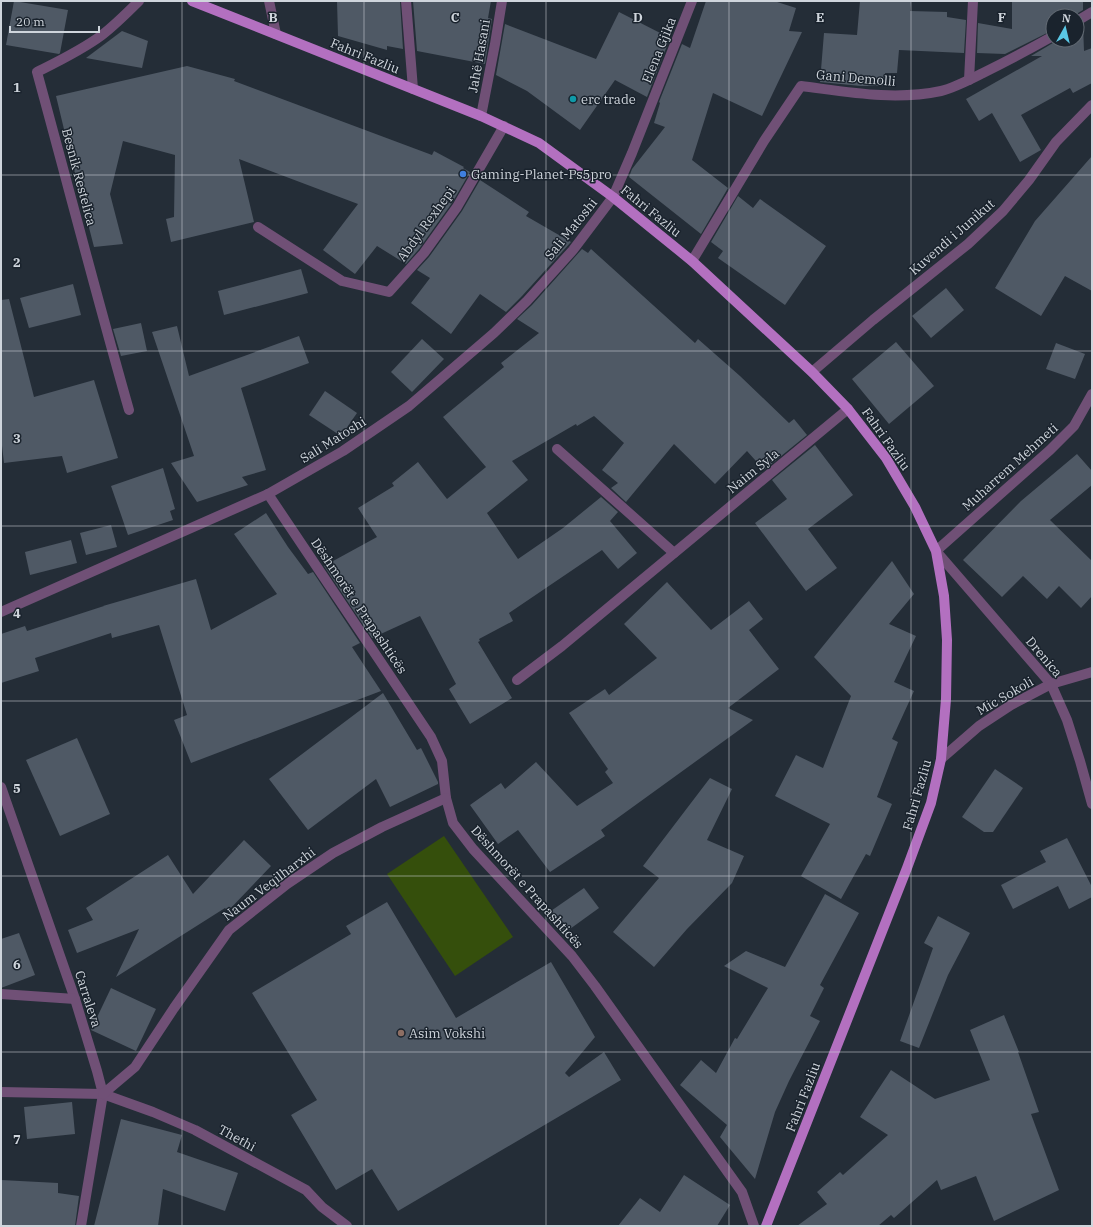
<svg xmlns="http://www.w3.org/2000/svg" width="1093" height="1227" viewBox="0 0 1093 1227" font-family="'IBM Plex Serif',serif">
  <rect width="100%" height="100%" fill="#242d37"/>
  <polygon fill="#354f0c" points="444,836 513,937 455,976 387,874"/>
  <g fill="#4f5965">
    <polygon points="14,1 68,10 60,53 59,54 6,45"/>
    <polygon points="337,1 400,1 403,49 387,46 387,50 338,36"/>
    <polygon points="413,1 491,1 488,18 492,19 485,64 417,51"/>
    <polygon points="706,1 774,1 796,8 789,31 802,32 762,116 713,93 692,160 728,188 701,234 629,177 632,169 665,127 654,123 660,103 659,102 682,44 690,48"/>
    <polygon points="860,1 911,1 910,11 947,12 947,17 966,20 964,53 899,50 897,73 885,73 885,86 861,86 820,82 824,33 857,35"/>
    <polygon points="1012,1 1083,1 1083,10 1073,16 1053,16 1053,30 1005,54 977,53 978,23 1012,29"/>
    <polygon points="619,12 670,38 647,97 615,80 580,130 527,91 496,75 505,24 596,59"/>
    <polygon points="1083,25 1084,51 1092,48 1092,83 1073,93 1070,88 1021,115 1041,150 1020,162 992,113 979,121 966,99 1042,56 1031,56 1058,40 1077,40 1077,27"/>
    <polygon points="122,31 148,41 142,68 86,58"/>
    <polygon points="187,66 235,79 234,81 432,155 434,151 464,167 463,168 470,172 452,203 419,249 406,264 377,246 355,274 323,250 358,204 239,159 254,222 171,242 166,219 174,217 175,155 123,141 110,194 123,244 94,247 69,150 56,96"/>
    <polygon points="1092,156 1092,291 1065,276 1041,316 995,288 1035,221"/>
    <polygon points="480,180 529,212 526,216 571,242 522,296 506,312 480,294 451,334 411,303 430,278 417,270 429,257 462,211"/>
    <polygon points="738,196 753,208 760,199 826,246 785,305 718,258 723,251 711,242"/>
    <polygon points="582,249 588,253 591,249 695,343 698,339 740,376 789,423 794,419 807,435 764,470 747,451 715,484 674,444 626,502 611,488 618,483 602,470 624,443 594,416 577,426 576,424 512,461 528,480 487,513 518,559 563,528 601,497 618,512 610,521 637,553 618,569 602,550 509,613 513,621 479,639 480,641 478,642 512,698 470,724 449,689 456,684 420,616 372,638 324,566 377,537 358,508 394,486 392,483 418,462 447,499 486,467 443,417 504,367 501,363 539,333 517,319 532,305"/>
    <polygon points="301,269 308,293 224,315 218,291"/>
    <polygon points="73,284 81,315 29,328 20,298"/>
    <polygon points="946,288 964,310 931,338 912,316"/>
    <polygon points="9,299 34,397 94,380 118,458 67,473 62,456 4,463 1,437 1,300"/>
    <polygon points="141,323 147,351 121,356 113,329"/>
    <polygon points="177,326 189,376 299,336 309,363 241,388 266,470 242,477 248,485 197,502 171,463 194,456 152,332"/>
    <polygon points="422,339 444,359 412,392 391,372"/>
    <polygon points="896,342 934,386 889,424 852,379"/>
    <polygon points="1056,343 1085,354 1075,379 1046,369"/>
    <polygon points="325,391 357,413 341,436 309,415"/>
    <polygon points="815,445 853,495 808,529 837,568 806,591 755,523 787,499 772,480"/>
    <polygon points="1077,454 1092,471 1092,485 1050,520 1092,561 1092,596 1081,608 1059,586 1047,599 1023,576 1002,597 963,560 1021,501"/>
    <polygon points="163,468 175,509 170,511 173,520 128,535 111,486"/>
    <polygon points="266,513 288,547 308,574 313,572 360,643 352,647 381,691 191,763 174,720 187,715 159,625 112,638 111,633 35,658 39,671 1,683 1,634 25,626 27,631 104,606 103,606 196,579 211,630 277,594 234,534"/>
    <polygon points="111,525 117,547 86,555 80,533"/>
    <polygon points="71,540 77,563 30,575 25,552"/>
    <polygon points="892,561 914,594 889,624 916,636 894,682 914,691 892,739 898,742 877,797 892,804 870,856 866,854 841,899 801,876 830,824 775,796 796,755 823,768 851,696 814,657"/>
    <polygon points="667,582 711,630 749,601 763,619 749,630 779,669 728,708 753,720 601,830 605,836 550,872 518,830 498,844 470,805 501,783 505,789 536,762 577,806 613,783 605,772 608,769 569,713 605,689 609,695 657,658 624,624"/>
    <polygon points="383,693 417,750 421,748 438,782 438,784 390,807 376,779 308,830 269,779"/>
    <polygon points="77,738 110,814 60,836 26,760"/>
    <polygon points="995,769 1023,788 993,832 984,832 962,817"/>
    <polygon points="710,778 732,789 707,840 744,856 732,883 687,929 654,967 613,932 659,878 643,866"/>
    <polygon points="1067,838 1092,887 1092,897 1069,909 1058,886 1013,909 1001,885 1046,862 1040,851"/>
    <polygon points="244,840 271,866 228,911 225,908 116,977 139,929 77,953 68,930 93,920 86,908 168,855 193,894"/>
    <polygon points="584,888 599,908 563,934 548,913"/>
    <polygon points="825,894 859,913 820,985 824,988 810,1016 820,1021 789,1081 775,1112 755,1179 720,1137 727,1125 680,1085 701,1060 716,1073 735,1038 737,1039 768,988 724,966 746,951 785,967"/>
    <polygon points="387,902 456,1018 551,962 595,1037 565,1073 569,1077 604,1052 621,1080 398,1211 372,1169 336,1190 291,1115 317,1100 252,993 351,934 346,926"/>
    <polygon points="938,916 970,933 948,975 919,1048 900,1041 933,948 924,943"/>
    <polygon points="19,933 35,975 1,988 1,939"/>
    <polygon points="111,988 156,1009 136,1051 91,1030"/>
    <polygon points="1004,1015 1019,1052 1018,1052 1039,1112 1031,1114 1059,1190 994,1221 976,1176 941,1190 937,1180 894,1218 891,1215 878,1226 797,1226 827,1204 817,1192 840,1172 843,1175 888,1135 860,1117 891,1070 935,1099 990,1080 970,1030"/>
    <polygon points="72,1102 75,1134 27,1139 24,1107"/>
    <polygon points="121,1119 182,1135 177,1152 238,1173 225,1211 163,1189 158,1226 94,1226"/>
    <polygon points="684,1175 730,1205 717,1226 618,1226 640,1198 660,1212"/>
    <polygon points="1,1180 58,1183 58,1193 79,1196 75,1226 1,1226"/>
  </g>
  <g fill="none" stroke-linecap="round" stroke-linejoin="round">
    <g stroke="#705076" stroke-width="10">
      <polyline points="269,1 276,34"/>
      <polyline points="406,1 413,89"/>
      <polyline points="1077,21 1092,12"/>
      <polyline points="969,80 973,1"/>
      <polyline points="481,116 495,44 502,1"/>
      <polyline points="258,227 342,281 389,292 424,253 457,207 504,126"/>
      <path d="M 692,261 L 764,141 L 801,86 C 848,92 894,101 941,91 C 954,88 971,79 983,73 C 1007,61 1030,49 1053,36"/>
      <polyline points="812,372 873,320 968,244 1003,211 1029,180 1056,142 1092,105"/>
      <polyline points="1092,394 1074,426 1050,450 936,551 1051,684 1067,720 1080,761 1092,804"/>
      <path d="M 129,410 C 97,298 68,185 37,72 C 59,61 82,50 102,35 C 115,25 127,13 139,1"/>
      <polyline points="557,449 674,553"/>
      <polyline points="268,494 431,737 442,761 446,798 453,823 473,849 572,956 595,986 742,1192 754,1226"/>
      <polyline points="1,612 268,494 343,451 409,406 494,333 527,301 573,250 613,197 632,153 692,1"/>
      <polyline points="517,680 562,646 848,409"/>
      <polyline points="941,759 979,726 1011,705 1051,684 1092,672"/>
      <polyline points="1,787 75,999 97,1071 103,1094 81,1226"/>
      <polyline points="1,994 75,999"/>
      <polyline points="1,1092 103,1094 153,1112 195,1130 306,1190 322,1207 347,1226"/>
      <polyline points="103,1094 135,1067 174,1008 229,930 287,884 333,853 382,827 446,798"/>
    </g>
    <polyline stroke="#b370c0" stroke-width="10" points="192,1 481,116 539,143 613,197 692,261 812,372 848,409 886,458 915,507 936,551 944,596 947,640 946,699 941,759 931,803 907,868 766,1226"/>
  </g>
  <path fill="none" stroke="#cfd5dc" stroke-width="1" stroke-opacity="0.55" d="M 182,1 L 182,1226M 364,1 L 364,1226M 546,1 L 546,1226M 729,1 L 729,1226M 911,1 L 911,1226M 1,175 L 1092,175M 1,351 L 1092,351M 1,526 L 1092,526M 1,701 L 1092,701M 1,876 L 1092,876M 1,1052 L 1092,1052"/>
  <circle fill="#0f9aa8" stroke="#1a232d" stroke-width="1.5" cx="573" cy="99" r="4"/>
  <circle fill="#3f7fe0" stroke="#1a232d" stroke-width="1.5" cx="463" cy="174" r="4"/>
  <circle fill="#8d6e63" stroke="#1a232d" stroke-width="1.5" cx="401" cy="1033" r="4"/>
  <g text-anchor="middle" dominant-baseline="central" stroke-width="3" stroke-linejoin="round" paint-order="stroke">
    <g font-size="13" fill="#cfd5dc" stroke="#1a232d">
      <text transform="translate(659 50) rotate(-68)">Elena Gjika</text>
      <text transform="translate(365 56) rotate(22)">Fahri Fazliu</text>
      <text transform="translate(479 56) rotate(-80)">Jahë Hasani</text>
      <text transform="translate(856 78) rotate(5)">Gani Demolli</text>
      <text transform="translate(79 177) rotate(75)">Besnik Restelica</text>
      <text transform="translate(651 211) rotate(39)">Fahri Fazliu</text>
      <text transform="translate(426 224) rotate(-54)">Abdyl Rexhepi</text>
      <text transform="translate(571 229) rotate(-51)">Sali Matoshi</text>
      <text transform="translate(952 237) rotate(-41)">Kuvendi i Junikut</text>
      <text transform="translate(886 439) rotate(55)">Fahri Fazliu</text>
      <text transform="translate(333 440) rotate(-32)">Sali Matoshi</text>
      <text transform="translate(1010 467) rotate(-42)">Muharrem Mehmeti</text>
      <text transform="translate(753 471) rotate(-39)">Naim Syla</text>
      <text transform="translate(359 606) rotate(56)">Dëshmorët e Prapashticës</text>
      <text transform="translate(1044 657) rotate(50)">Drenica</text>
      <text transform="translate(1005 696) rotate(-30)">Mic Sokoli</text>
      <text transform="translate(917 795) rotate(-74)">Fahri Fazliu</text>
      <text transform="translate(269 884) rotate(-37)">Naum Veqilharxhi</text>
      <text transform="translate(527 887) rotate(48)">Dëshmorët e Prapashticës</text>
      <text transform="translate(88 999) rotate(72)">Carraleva</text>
      <text transform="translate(803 1097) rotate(-69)">Fahri Fazliu</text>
      <text transform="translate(237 1138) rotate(29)">Thethi</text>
    </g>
    <g font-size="13" fill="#cfd5dc" stroke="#1a232d" text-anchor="start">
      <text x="581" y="99">erc trade</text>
      <text x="471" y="174">Gaming-Planet-Ps5pro</text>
      <text x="409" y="1033">Asim Vokshi</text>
    </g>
  </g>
  <g font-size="13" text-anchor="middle" font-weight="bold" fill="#cfd5dc" stroke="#1a232d" stroke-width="3" stroke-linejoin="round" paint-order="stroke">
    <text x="273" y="22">B</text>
    <text x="455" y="22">C</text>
    <text x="638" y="22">D</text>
    <text x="820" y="22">E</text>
    <text x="1002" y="22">F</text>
    <text x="17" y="92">1</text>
    <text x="17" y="267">2</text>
    <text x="17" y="443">3</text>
    <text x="17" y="618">4</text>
    <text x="17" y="793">5</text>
    <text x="17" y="969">6</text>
    <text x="17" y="1144">7</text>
  </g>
  <rect width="1093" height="1227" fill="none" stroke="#cfd5dc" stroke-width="4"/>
  <g transform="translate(1065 28) rotate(8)"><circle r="19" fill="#1a232d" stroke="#626a73"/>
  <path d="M0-3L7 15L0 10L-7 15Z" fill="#5ac8e6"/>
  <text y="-6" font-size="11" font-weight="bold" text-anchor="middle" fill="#cfd5dc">N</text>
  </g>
  <path d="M10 26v6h89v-6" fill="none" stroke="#cfd5dc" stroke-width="2"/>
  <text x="16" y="26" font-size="12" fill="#cfd5dc" stroke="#1a232d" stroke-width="3" paint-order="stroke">20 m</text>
</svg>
